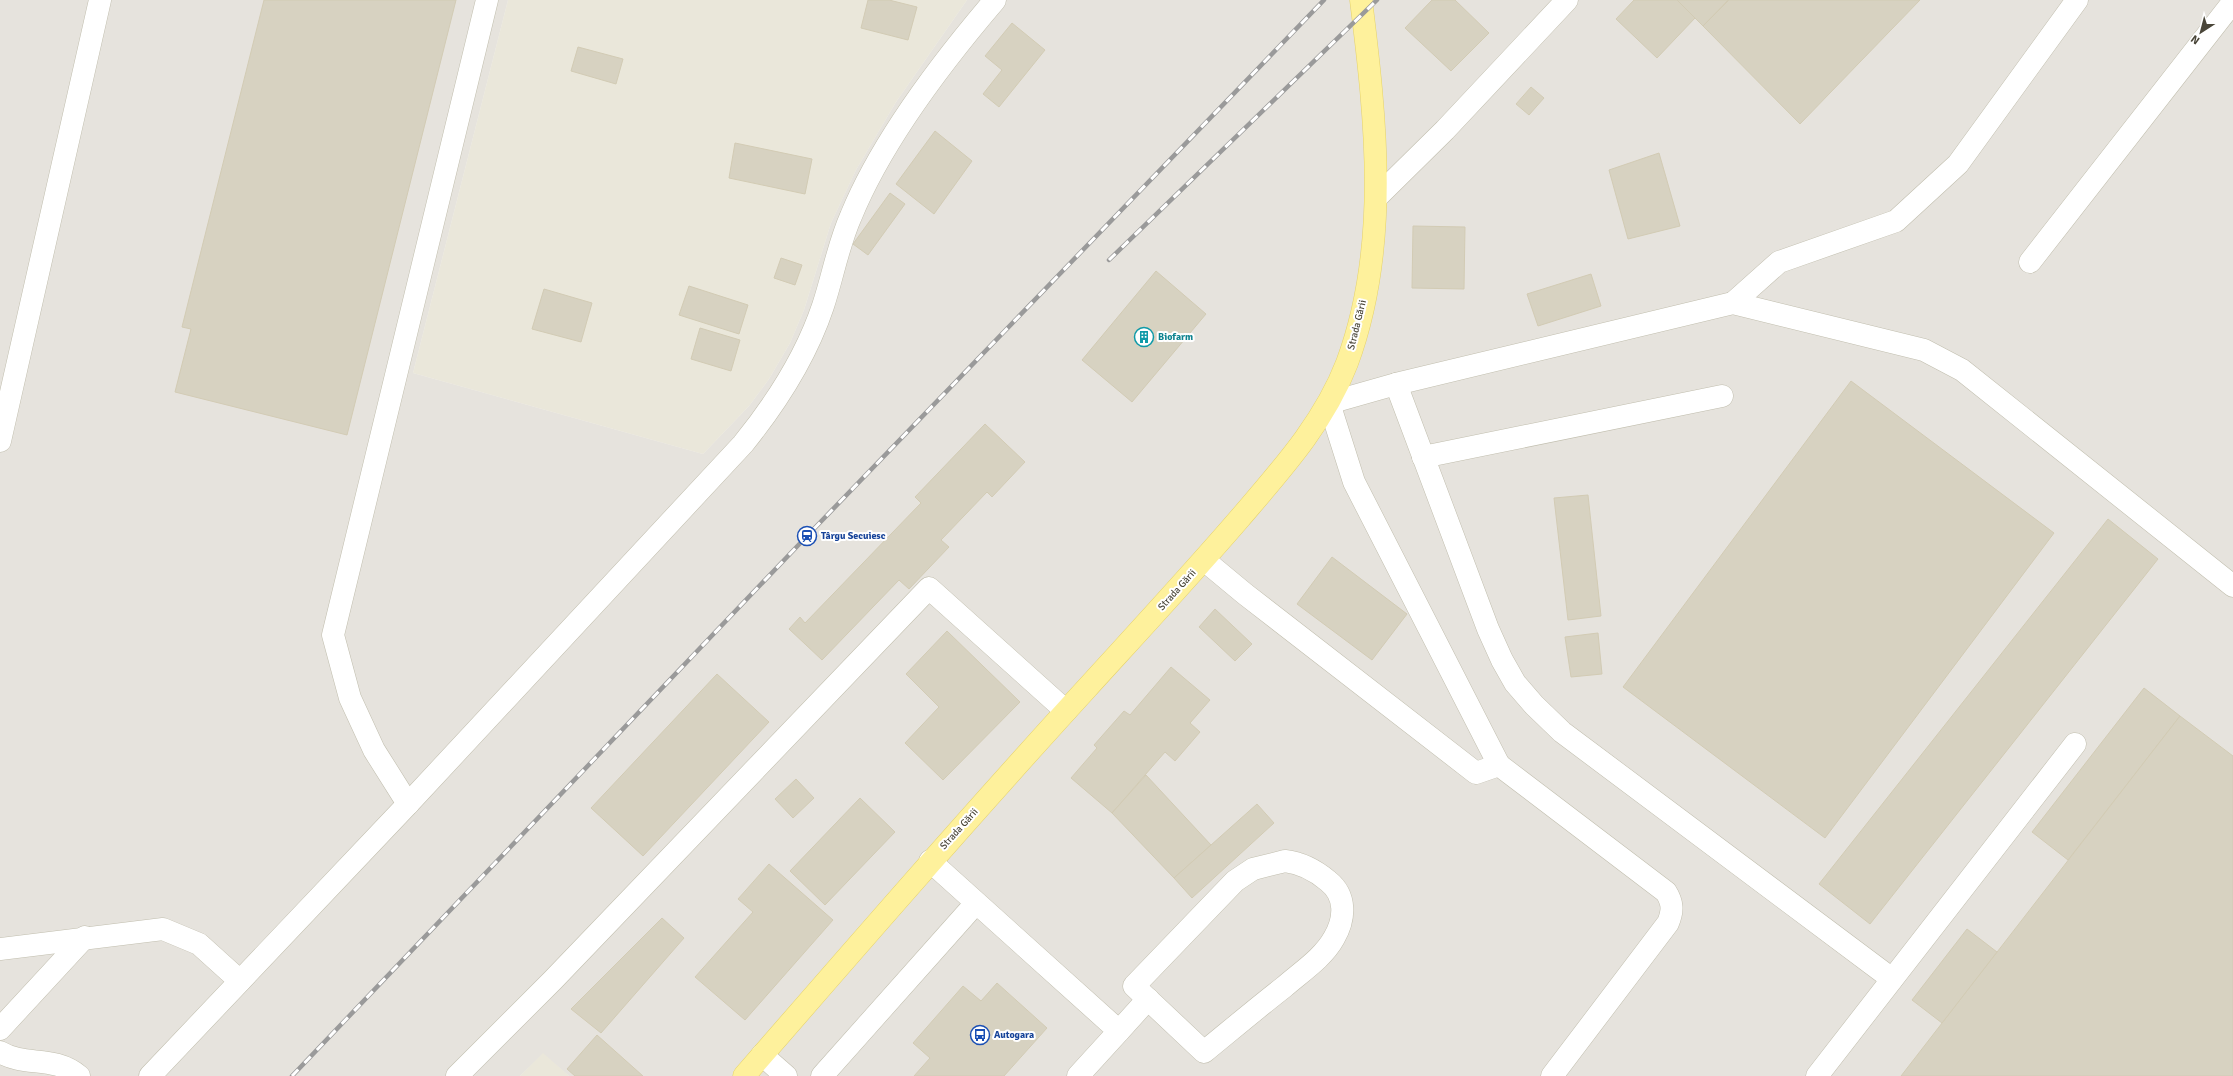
<svg xmlns="http://www.w3.org/2000/svg" width="2233" height="1076" viewBox="0 0 2233 1076" font-family="Signika,sans-serif">
  <rect width="100%" height="100%" fill="#f6f4eb"/>
  <g fill="#eae7da">
    <polygon points="508,0 967,0 896,102 856,170 831,223 804,310 790,343 769,379 749,406 703,454 413,373"/>
    <polygon points="543,1052 569,1076 520,1076"/>
  </g>
  <polygon fill="#e6e3dd" points="0,0 508,0 413,373 703,454 749,406 769,379 790,343 804,310 831,223 856,170 896,102 967,0 2233,0 2233,1076 569,1076 543,1053 520,1076 0,1076"/>
  <g fill="#d7d2c1" stroke="#d2cbb4">
    <polygon points="264,0 456,0 347,435 175,392 191,329 182,327"/>
    <polygon points="868,0 889,0 917,7 908,40 861,28"/>
    <polygon points="1432,0 1455,0 1489,33 1451,71 1405,28"/>
    <polygon points="1634,0 1677,0 1695,18 1657,58 1616,19"/>
    <polygon points="1677,0 1728,0 1703,26"/>
    <polygon points="1729,0 1920,0 1800,124 1703,26"/>
    <polygon points="1012,23 1045,50 999,107 983,94 1002,70 985,56"/>
    <polygon points="578,47 623,59 616,84 571,71"/>
    <polygon points="1531,87 1544,98 1529,115 1516,104"/>
    <polygon points="935,131 972,161 934,214 896,184"/>
    <polygon points="735,143 812,159 805,194 729,178"/>
    <polygon points="1659,153 1680,226 1628,239 1609,170"/>
    <polygon points="890,193 905,204 868,255 853,244"/>
    <polygon points="1413,226 1465,227 1464,289 1412,288"/>
    <polygon points="781,258 802,265 795,285 774,278"/>
    <polygon points="1156,271 1206,314 1132,402 1082,360"/>
    <polygon points="1591,274 1601,306 1538,326 1527,294"/>
    <polygon points="689,286 748,305 739,334 679,315"/>
    <polygon points="544,289 592,303 581,342 532,329"/>
    <polygon points="700,328 740,340 731,371 691,359"/>
    <polygon points="1851,381 2054,533 1825,838 1623,687"/>
    <polygon points="985,424 1025,462 992,497 987,492 941,540 949,547 909,589 899,580 822,660 789,629 800,617 805,623 921,503 915,497"/>
    <polygon points="1588,495 1601,616 1568,620 1554,498"/>
    <polygon points="2108,519 2158,559 1870,924 1819,884"/>
    <polygon points="1332,557 1407,614 1372,660 1297,604"/>
    <polygon points="1215,609 1252,644 1235,661 1199,627"/>
    <polygon points="947,631 1020,702 943,780 905,743 939,707 906,674"/>
    <polygon points="1598,633 1602,674 1571,677 1565,637"/>
    <polygon points="1171,667 1210,700 1190,723 1200,732 1175,761 1165,752 1112,813 1071,778 1097,748 1094,745 1124,711 1130,715"/>
    <polygon points="717,674 769,722 643,856 591,808"/>
    <polygon points="2144,688 2180,716 2068,860 2032,832"/>
    <polygon points="2180,716 2233,756 2233,1076 1901,1076"/>
    <polygon points="1146,775 1211,845 1174,878 1112,813"/>
    <polygon points="796,779 814,798 793,818 775,799"/>
    <polygon points="860,798 895,832 825,905 790,871"/>
    <polygon points="1257,804 1274,823 1192,898 1174,878"/>
    <polygon points="769,864 833,920 745,1020 695,977 753,912 738,899"/>
    <polygon points="662,918 684,938 601,1033 571,1009"/>
    <polygon points="1967,929 1997,952 1942,1023 1912,1000"/>
    <polygon points="997,983 1047,1028 1004,1076 914,1076 930,1058 913,1043 963,986 981,1001"/>
    <polygon points="597,1035 643,1076 575,1076 567,1069"/>
  </g>
  <g fill="none" stroke-linecap="round" stroke-linejoin="round">
    <g stroke="#c1beae" stroke-width="23">
      <g id="minor">
        <polyline points="1376,198 1445,130 1567,0"/>
        <polyline points="2030,262 2233,2"/>
        <polyline points="1733,303 1779,262 1896,221 1958,164 2077,0"/>
        <polyline points="1396,384 1488,629 1502,660 1515,683 1534,705 1562,732 1892,979"/>
        <polyline points="0,441 100,0"/>
        <polyline points="1423,457 1722,396"/>
        <path d="M 1204,560 L 1245,594 L 1476,773 L 1499,765 L 1666,892 C 1673,903 1673,911 1668,923 L 1552,1076"/>
        <polyline points="1499,765 1354,482 1329,403 1396,384 1733,303 1924,350 1962,370 2233,586"/>
        <polyline points="408,804 374,750 350,698 333,635 487,0"/>
        <polyline points="930,861 1119,1031 1078,1076"/>
        <path d="M 1285,861 C 1302,863 1315,870 1328,881 C 1347,896 1345,919 1334,938 C 1323,958 1301,972 1284,987 C 1257,1008 1231,1030 1204,1052 L 1134,986 L 1235,881 L 1253,869 Z"/>
        <polyline points="0,949 163,929 199,944 240,981"/>
        <polyline points="0,1029 85,937"/>
        <polyline points="1119,1031 1148,999"/>
        <path d="M 0,1052 C 25,1067 54,1055 79,1076"/>
        <polyline points="762,1055 786,1076"/>
        <path d="M 150,1076 L 408,804 L 743,444 C 777,402 806,357 823,306 C 833,276 838,245 851,216 C 882,140 942,62 995,0"/>
        <polyline points="457,1076 553,980 929,588 1066,711"/>
        <polyline points="822,1076 976,903"/>
        <polyline points="1817,1076 2075,744"/>
      </g>
    </g>
    <g stroke="#e5d26a" stroke-width="23">
      <path id="major" d="M 744,1076 C 857,946 970,816 1087,688 C 1138,632 1190,576 1240,518 C 1281,470 1324,423 1347,363 C 1390,247 1376,120 1361,0"/>
    </g>
    <use href="#minor" stroke="#fff" stroke-width="22"/>
    <use href="#major" stroke="#fef19c" stroke-width="22"/>
    <g stroke="#9a9a9a" stroke-width="4.5">
      <g id="rail">
        <polyline points="1109,260 1377,0"/>
        <polyline points="292,1076 807,536 1324,0"/>
      </g>
    </g>
    <use href="#rail" stroke="#fff" stroke-width="3" stroke-dasharray="9" stroke-linecap="butt"/>
  </g>
  <defs>
    <g id="building-ring" transform="scale(1)"><circle r="9.5" fill="#fff" stroke="#0f9aa8" stroke-width="1.5"/><path d="M-4-6H4V6H1V3H-1V6H-4ZM-2.5-4.3h1.7v1.8h-1.7ZM.8-4.3h1.7v1.8H.8ZM-2.5-1h1.7V.8h-1.7ZM.8-1h1.7V.8H.8Z" fill="#0f9aa8"/></g>
    <g id="station-ring" transform="scale(1)"><circle r="9.5" fill="#fff" stroke="#1a4fb4" stroke-width="1.5"/><path d="M-3-6H3Q5-6 5-4V2Q5 4 3 4L4.5 6H3L1.5 4h-3L-3 6H-4.5L-3 4Q-5 4-5 2V-4Q-5-6-3-6ZM-3.5-4v3h7v-3ZM-3.5 1v1.5H-2V1ZM2 1v1.5H3.5V1Z" fill="#1a4fb4"/></g>
    <g id="bus-ring" transform="scale(1)"><circle r="9.5" fill="#fff" stroke="#1a4fb4" stroke-width="1.5"/><path d="M-5-6H5V4H4V6H2V4H-2V6H-4V4H-5ZM-3.5-4V0h7V-4ZM-3.5 1.2v1.5H-2V1.2ZM2 1.2v1.5H3.5V1.2Z" fill="#1a4fb4"/></g>
  </defs>
  <g fill-rule="evenodd">
    <use href="#building-ring" x="1144" y="337"/>
    <use href="#station-ring" x="807" y="536"/>
    <use href="#bus-ring" x="980" y="1035"/>
  </g>
  <g text-anchor="middle" dominant-baseline="central" stroke-width="4" stroke-linejoin="round" paint-order="stroke">
    <g font-size="10" fill="#4a4639" stroke="#fff">
      <text transform="translate(1357 325) rotate(-76)">Strada Gării</text>
      <text transform="translate(1177 590) rotate(-48)">Strada Gării</text>
      <text transform="translate(959 829) rotate(-48)">Strada Gării</text>
    </g>
    <g font-size="10" font-weight="bold" fill="#0d838f" stroke="#fff" text-anchor="start">
      <text x="1158" y="337">Biofarm</text>
    </g>
    <g font-size="10" font-weight="bold" fill="#164399" stroke="#fff" text-anchor="start">
      <text x="821" y="536">Târgu Secuiesc</text>
      <text x="994" y="1035">Autogara</text>
    </g>
  </g>
  <g transform="translate(2201 32) rotate(216)" stroke="#ffffff" stroke-width="3" paint-order="stroke">
  <path d="M0-3L7 15L0 10L-7 15Z" fill="#4a4639"/>
  <text y="-6" font-size="11" font-weight="bold" text-anchor="middle" fill="#4a4639">N</text>
  </g>
</svg>
